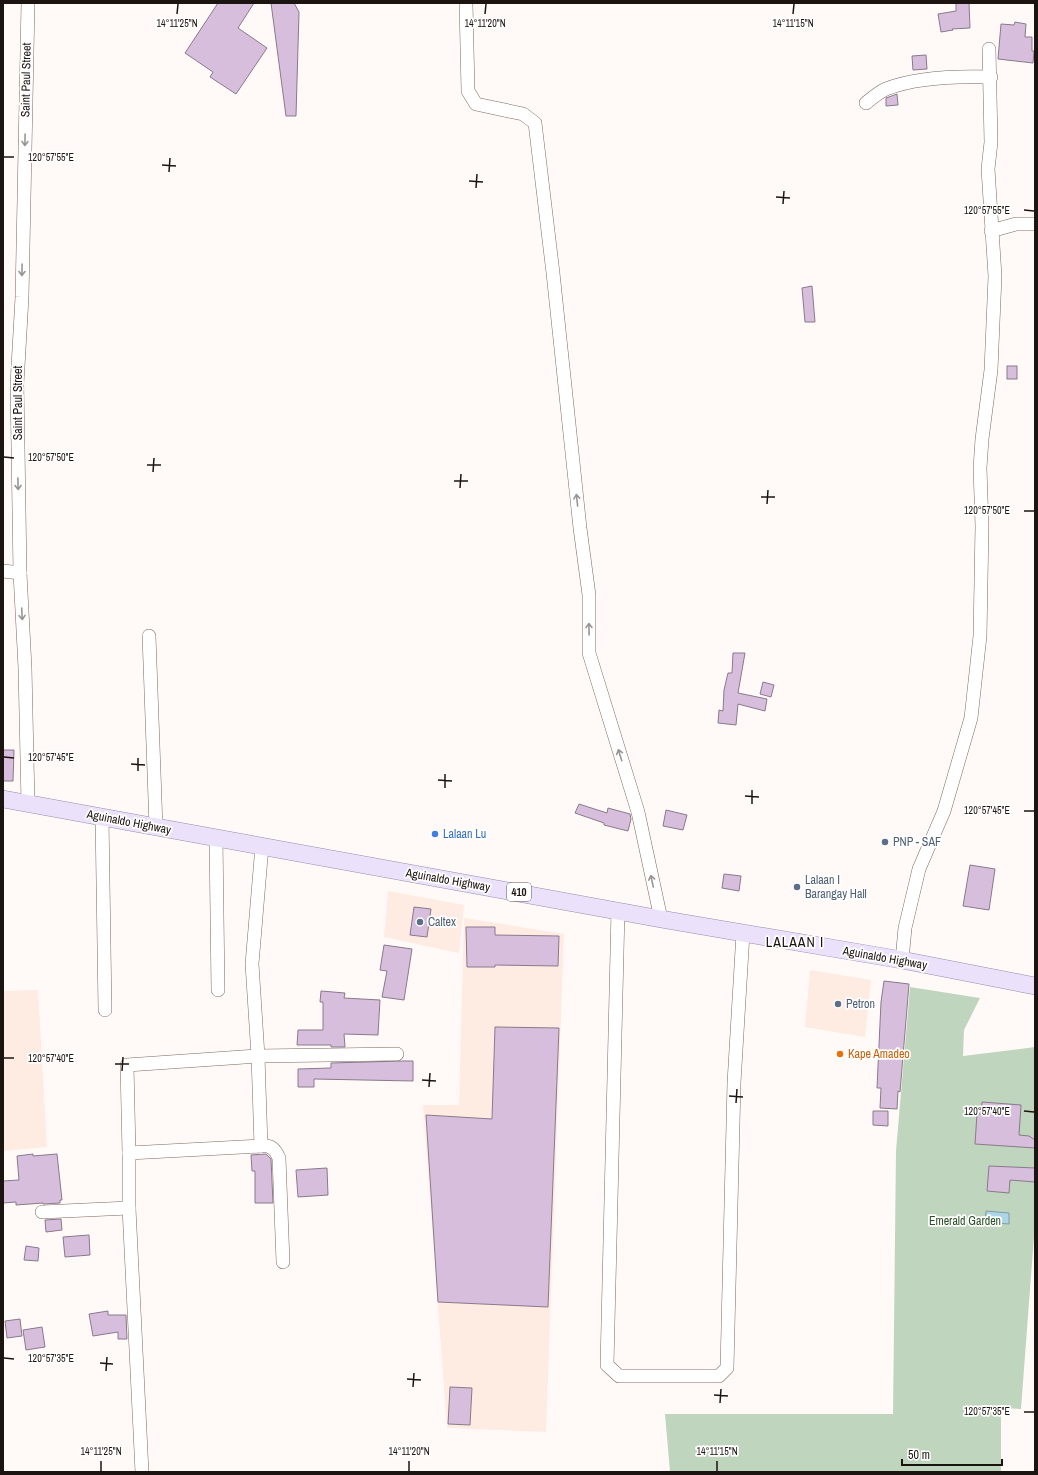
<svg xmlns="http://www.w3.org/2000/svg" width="1038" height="1475" viewBox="0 0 1038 1475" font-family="'Archivo Narrow',sans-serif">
  <rect width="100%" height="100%" fill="#fffaf7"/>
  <g fill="#feebe2">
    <polygon points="388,891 464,905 459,953 384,937"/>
    <polygon points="464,918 564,934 546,1432 447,1428 423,1105 459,1105"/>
    <polygon points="810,970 871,980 865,1037 805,1027"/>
    <polygon points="38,990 47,1147 3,1151 3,991"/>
  </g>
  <polygon fill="#c0d5bd" points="910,987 980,998 964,1030 963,1056 1035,1047 1035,1223 1021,1409 1001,1408 1001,1472 670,1472 665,1414 893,1414 896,1151"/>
  <polygon fill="#acd5e8" stroke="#819ba8" points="986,1211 1009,1213 1009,1224 985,1222"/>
  <g fill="#d8bedd" stroke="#887a8b">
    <polygon points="218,3 254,3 238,28 267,48 236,94 210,77 213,72 185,53"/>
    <polygon points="271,3 294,3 299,12 296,116 286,116"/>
    <polygon points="956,3 969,3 970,28 952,29 953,30 941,32 938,14 956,11"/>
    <polygon points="1015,22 1026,24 1025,37 1032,37 1032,51 1034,51 1033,63 998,59 1001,24 1014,25"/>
    <polygon points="926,55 927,69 913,70 912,56"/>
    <polygon points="897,94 898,105 886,106 886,98"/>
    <polygon points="812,286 815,322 805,322 802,288"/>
    <rect x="1007" y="366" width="10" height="13"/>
    <polygon points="733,653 745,653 738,693 767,699 765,711 738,704 736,725 718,723 719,710 723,711 724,690 728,673 732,673"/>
    <polygon points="763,682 774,685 771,697 760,694"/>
    <polygon points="3,750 14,750 13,781 3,781"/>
    <polygon points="579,804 607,813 608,808 630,814 631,819 628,831 604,825 604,823 575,813"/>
    <polygon points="666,810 687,815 683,830 663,826"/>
    <polygon points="970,865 995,869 989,910 963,906"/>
    <polygon points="724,874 741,876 739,891 722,888"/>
    <polygon points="414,907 431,909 427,937 410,935"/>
    <polygon points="466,927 495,927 495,935 559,936 558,966 495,965 495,967 467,967"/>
    <polygon points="384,945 412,949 404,1000 382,997 387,971 380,970"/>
    <polygon points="884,981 909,984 900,1092 898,1091 897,1109 880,1108 881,1088 877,1088 881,1002"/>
    <polygon points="321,991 345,993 344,998 380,1000 378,1035 344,1034 345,1047 331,1047 331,1045 297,1045 298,1030 323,1030 323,1002 320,1002"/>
    <polygon points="495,1027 559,1028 548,1307 438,1302 426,1115 492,1119"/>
    <polygon points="401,1061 413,1061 413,1081 314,1079 314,1087 298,1087 298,1069 331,1068 331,1063"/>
    <polygon points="982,1102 1021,1105 1019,1135 1029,1136 1035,1140 1035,1148 975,1144 977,1114 981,1114"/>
    <polygon points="873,1111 888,1111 888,1126 873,1125"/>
    <polygon points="33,1154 33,1156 57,1154 62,1200 60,1200 60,1203 43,1204 43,1203 16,1205 16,1202 3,1203 3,1181 19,1180 17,1156"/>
    <polygon points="266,1154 271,1159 273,1203 255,1203 255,1171 252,1171 251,1155"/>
    <polygon points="989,1166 1035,1168 1035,1182 1010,1180 1009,1193 987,1191"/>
    <polygon points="327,1168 328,1195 298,1197 296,1170"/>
    <polygon points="61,1219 62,1230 46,1232 45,1220"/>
    <polygon points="89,1235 90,1255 65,1257 63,1237"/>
    <polygon points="26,1246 39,1248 38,1261 24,1260"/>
    <polygon points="108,1311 108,1315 126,1315 127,1339 118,1339 118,1332 93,1336 89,1314"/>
    <polygon points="20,1319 22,1336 7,1338 5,1321"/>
    <polygon points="42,1327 45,1347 26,1350 23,1330"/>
    <polygon points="450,1387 472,1388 470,1425 448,1424"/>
  </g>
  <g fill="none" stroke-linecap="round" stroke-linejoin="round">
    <g stroke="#7f6960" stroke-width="14">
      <g id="minor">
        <polyline points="28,3 22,297 17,384 20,573 25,668 28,804"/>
        <polyline points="466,3 468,91 476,104 523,114 535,123 553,273 580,528 589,595 589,653 638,812 661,919"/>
        <path d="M 866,103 C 872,98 879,92 886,89 C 916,77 959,76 991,77"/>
        <polyline points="991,231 1016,224 1035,224"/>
        <polyline points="3,571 20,573"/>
        <polyline points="149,636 156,827"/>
        <polyline points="102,817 105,1010"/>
        <polyline points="216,838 218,990"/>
        <polyline points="618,911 607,1365 619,1376 719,1376 727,1368 734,1083 743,933"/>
        <polyline points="902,960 905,928 919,869 944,811 971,718 980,636 982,526 980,468 982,439 991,370 995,276 988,169 991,142 989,49"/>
        <path d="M 261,1146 C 271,1145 275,1149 279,1158 L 283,1262"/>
        <polyline points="129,1153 261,1146 258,1056 252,964 262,846"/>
        <polyline points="42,1212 129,1208"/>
        <polyline points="142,1472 129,1208 129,1153 127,1065 258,1056 397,1054"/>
      </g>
    </g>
    <g stroke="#998ca7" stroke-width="18">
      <polyline id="major" points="3,799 661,919 902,960 1035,986"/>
    </g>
    <use href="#minor" stroke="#fff" stroke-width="13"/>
    <use href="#major" stroke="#ebe1fb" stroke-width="17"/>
  </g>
  <defs><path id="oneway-shaft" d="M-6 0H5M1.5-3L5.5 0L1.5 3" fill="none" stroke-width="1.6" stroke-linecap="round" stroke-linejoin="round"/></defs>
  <g stroke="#999594">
    <use href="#oneway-shaft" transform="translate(25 140) rotate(91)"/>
    <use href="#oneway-shaft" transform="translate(22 270) rotate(91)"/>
    <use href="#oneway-shaft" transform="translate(18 484) rotate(89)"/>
    <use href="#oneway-shaft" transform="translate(577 500) rotate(-96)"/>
    <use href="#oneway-shaft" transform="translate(22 614) rotate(87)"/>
    <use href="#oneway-shaft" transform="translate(589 629) rotate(-91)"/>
    <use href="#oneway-shaft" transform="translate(620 755) rotate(-107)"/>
    <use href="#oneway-shaft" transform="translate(652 881) rotate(-102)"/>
  </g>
  <path fill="none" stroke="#1c1411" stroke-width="1.5" d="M 177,14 L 178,4M 485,14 L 486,4M 793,14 L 794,4M 4,157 L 14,157M 162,165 L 176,166M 169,172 L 170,158M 469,181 L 483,182M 476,188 L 477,174M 776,197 L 790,198M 783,204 L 784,191M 1024,210 L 1034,211M 4,457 L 14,458M 147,465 L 161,465M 153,472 L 154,458M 454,481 L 468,481M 460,488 L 461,474M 761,497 L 775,497M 767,504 L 768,490M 1024,511 L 1034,511M 4,757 L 14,758M 131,764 L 145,765M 138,771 L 138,758M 438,780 L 452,781M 445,788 L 445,774M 745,796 L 759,797M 752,804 L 752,790M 1024,811 L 1034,811M 4,1058 L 14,1058M 115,1064 L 129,1064M 122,1071 L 123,1057M 422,1080 L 436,1081M 429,1087 L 430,1073M 729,1096 L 743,1097M 736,1103 L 737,1089M 1024,1111 L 1034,1112M 4,1358 L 14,1359M 100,1363 L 113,1364M 106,1371 L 107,1357M 407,1379 L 421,1380M 413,1387 L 414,1373M 714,1395 L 728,1396M 720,1403 L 721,1389M 1024,1412 L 1034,1412M 101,1471 L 101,1461M 409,1471 L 409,1461M 717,1471 L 717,1461"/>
  <circle fill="#3f7fe0" stroke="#fff" stroke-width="1.5" cx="435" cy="834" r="4"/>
  <g fill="#5c6f8a" stroke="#fff" stroke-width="1.5">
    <circle cx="885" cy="842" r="4"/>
    <circle cx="797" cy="887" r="4"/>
    <circle cx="420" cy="922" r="4"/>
    <circle cx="838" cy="1004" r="4"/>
  </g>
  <circle fill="#e8710a" stroke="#fff" stroke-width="1.5" cx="840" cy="1054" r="4"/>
  <g text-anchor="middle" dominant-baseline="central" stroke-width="3.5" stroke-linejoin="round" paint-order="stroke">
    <rect fill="#fff" stroke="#605a58" stroke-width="1" x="507" y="883" width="24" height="18" rx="3"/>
    <g font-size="11" font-weight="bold" fill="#1c1411">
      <text x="519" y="892">410</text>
    </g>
    <g font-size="12" fill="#1c1411" stroke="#fff">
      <text transform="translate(26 80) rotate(-89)">Saint Paul Street</text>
      <text transform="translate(18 403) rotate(-90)">Saint Paul Street</text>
      <text transform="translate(129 822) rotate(11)">Aguinaldo Highway</text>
      <text transform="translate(448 880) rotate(10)">Aguinaldo Highway</text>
      <text transform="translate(885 958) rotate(10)">Aguinaldo Highway</text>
    </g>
    <g font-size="12" fill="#366cbe" stroke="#fff" text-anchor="start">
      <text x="443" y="834">Lalaan Lu</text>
    </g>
    <g font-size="12" fill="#4e5e75" stroke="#fff" text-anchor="start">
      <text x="893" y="842">PNP - SAF</text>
      <text x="805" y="880">Lalaan I<tspan x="805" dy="14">Barangay Hall</tspan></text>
      <text x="428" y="922">Caltex</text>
      <text x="846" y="1004">Petron</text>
    </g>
    <g font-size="12" fill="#c56008" stroke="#fff" text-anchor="start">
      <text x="848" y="1054">Kape Amadeo</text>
    </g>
    <g font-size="12" fill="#2a5127" stroke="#fff">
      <text x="965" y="1221">Emerald Garden</text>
    </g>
    <g font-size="14" letter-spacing="1" fill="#1c1411" stroke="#fff">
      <text x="795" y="942">LALAAN I</text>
    </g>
  </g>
  <g font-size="10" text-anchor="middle" fill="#1c1411" stroke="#fff" stroke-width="3.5" stroke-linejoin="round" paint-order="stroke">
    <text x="177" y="27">14°11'25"N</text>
    <text x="485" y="27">14°11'20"N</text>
    <text x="793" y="27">14°11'15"N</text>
    <text x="51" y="161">120°57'55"E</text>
    <text x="987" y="214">120°57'55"E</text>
    <text x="51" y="461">120°57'50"E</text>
    <text x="987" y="514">120°57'50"E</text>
    <text x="51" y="761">120°57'45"E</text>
    <text x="987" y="814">120°57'45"E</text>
    <text x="51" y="1062">120°57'40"E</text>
    <text x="987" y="1115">120°57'40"E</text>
    <text x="51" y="1362">120°57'35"E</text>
    <text x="987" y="1415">120°57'35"E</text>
    <text x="101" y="1455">14°11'25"N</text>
    <text x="409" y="1455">14°11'20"N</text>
    <text x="717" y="1455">14°11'15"N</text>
  </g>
  <rect width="1038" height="1475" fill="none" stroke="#1c1411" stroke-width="8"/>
  <path d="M902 1459v6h100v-6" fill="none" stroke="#1c1411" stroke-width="2"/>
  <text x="908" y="1459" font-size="12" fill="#1c1411" stroke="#ffffff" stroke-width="3" paint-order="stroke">50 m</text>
</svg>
